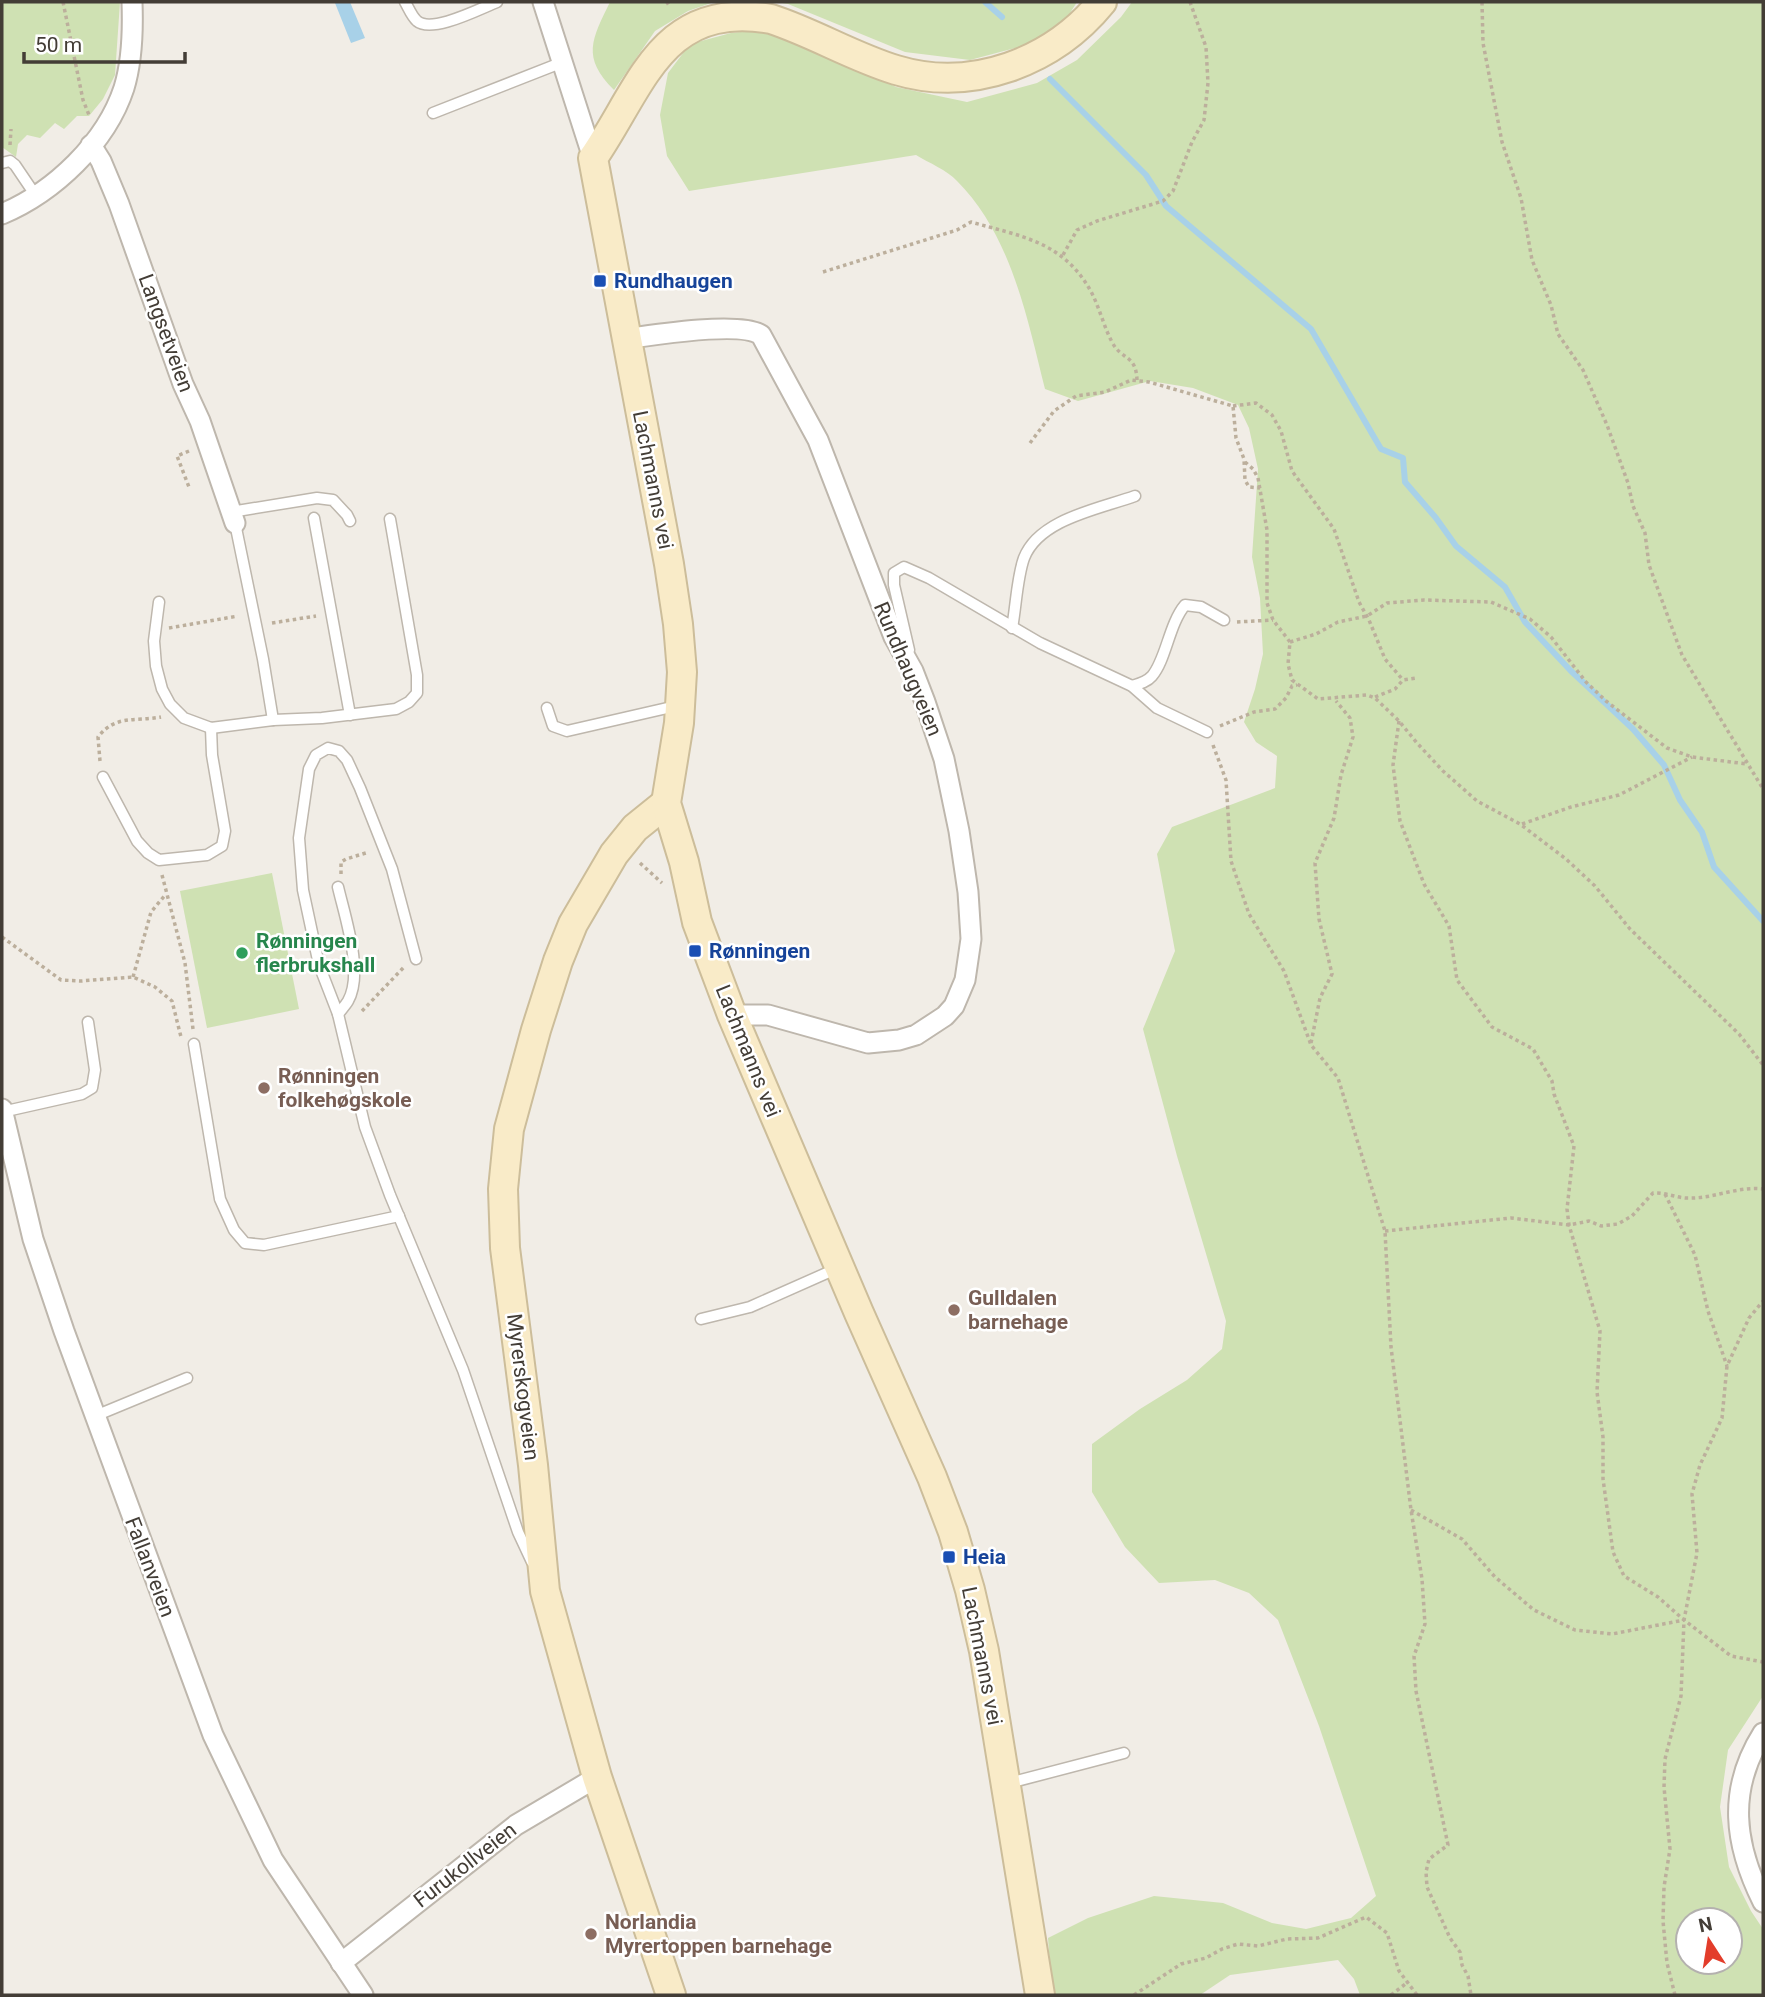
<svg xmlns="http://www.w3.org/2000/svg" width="1765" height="1997" viewBox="0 0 1765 1997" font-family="Roboto,sans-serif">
  <rect width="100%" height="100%" fill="#f1ede6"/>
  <g fill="#cfe1b3" fill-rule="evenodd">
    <polygon points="2,2 120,2 115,75 103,99 89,116 77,116 64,129 55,123 40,138 27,135 18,144 16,157 2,147"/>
    <path d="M 610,2 L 714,2 L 688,11 L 655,31 L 614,90 C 581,57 592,39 610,2 Z"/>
    <polygon points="776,2 1077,2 1065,21 1038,42 970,60 905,52 788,4"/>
    <path d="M 1132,2 L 1763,2 L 1763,1696 L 1728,1750 L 1720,1807 L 1729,1867 L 1751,1911 L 1763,1929 L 1763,1995 L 1360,1995 L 1354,1979 L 1338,1960 L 1230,1975 L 1200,1995 L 1052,1995 L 1048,1938 L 1088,1918 L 1154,1896 L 1223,1903 L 1272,1923 L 1306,1929 L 1351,1918 L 1376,1896 L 1319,1726 L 1278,1620 L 1249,1593 L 1215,1580 L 1159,1583 L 1125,1547 L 1092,1492 L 1092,1444 L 1140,1409 L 1187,1380 L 1222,1349 L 1226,1321 L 1177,1156 L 1143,1029 L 1175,951 L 1157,854 L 1172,827 L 1275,788 L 1277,756 L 1256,742 L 1244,722 L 1255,689 L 1263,654 L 1260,598 L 1252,557 L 1258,469 L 1249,428 L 1238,405 L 1193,388 L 1150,381 L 1078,401 L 1045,389 C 1027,317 1011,235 957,181 C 947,170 929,163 916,155 L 689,191 L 667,156 L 660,115 L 668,73 L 690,44 L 731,33 L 769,29 L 809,44 L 896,87 L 967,102 L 1037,83 L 1077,60 L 1121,17 ZM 1688,1920 L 1730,1920 L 1730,1962 L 1688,1962 Z"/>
    <polygon points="272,873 299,1009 207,1028 180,891"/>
  </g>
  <polygon fill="#a8d1e8" points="339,2 350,2 365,38 351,43 335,3"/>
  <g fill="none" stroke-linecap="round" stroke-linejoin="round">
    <g stroke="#a8d1e8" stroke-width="6">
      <polyline points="985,2 1002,17"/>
      <polyline points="1050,79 1146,175 1166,206 1311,329 1381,449 1403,458 1405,482 1436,518 1456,546 1505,587 1525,622 1571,671 1633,729 1664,765 1680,800 1702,832 1714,867 1763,921"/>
    </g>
    <g stroke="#beb7ad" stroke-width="13">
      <g id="lane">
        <path d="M 405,2 C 408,7 412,17 417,21 C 432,34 481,8 497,2"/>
        <polyline points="433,113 563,62"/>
        <polyline points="2,163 10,161 15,165 36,196"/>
        <polyline points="231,512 317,498 333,500 347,515 350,521"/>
        <polyline points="314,518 350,715"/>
        <polyline points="235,523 263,659 273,720"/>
        <polyline points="159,602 154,641 156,666 162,689 170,704 184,718 211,728 273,720 322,718 396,709 409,702 417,693 417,675 390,519"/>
        <path d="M 1012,628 C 1016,607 1017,577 1024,558 C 1039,519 1099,509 1135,496"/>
        <polyline points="909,650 894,585 894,573 904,567 929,578 1040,643 1132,686 1157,708 1207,732"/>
        <path d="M 1132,686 C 1139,684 1147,682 1152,676 C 1166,660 1169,624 1185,605 L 1201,607 L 1224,620"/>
        <polyline points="547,708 553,726 567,731 676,706"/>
        <polyline points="103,777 137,841 148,853 159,860 207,855 222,846 225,831 212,755 211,728"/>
        <polyline points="416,959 392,869 360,788 347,760 339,751 328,748 316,755 309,769 299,838 303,890 319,965 338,1014 365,1127 390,1195 463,1370 518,1532 532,1562"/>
        <path d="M 338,1014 C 341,1010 345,1006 348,1001 C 364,973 345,917 338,887"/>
        <polyline points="194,1044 220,1199 234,1230 245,1243 264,1245 399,1216"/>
        <polyline points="2,1112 82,1094 92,1088 95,1070 88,1022"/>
        <polyline points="701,1319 750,1307 838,1268"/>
        <polyline points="95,1416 187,1378"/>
        <polyline points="1009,1783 1124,1753"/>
      </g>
    </g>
    <g stroke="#beb7ad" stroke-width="23">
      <g id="street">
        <polyline points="543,2 593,158"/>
        <polyline points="91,145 101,161 119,204 183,384 200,421 235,523"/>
        <path d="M 2,214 C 54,192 106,143 124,88 C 132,62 133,29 132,2"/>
        <path d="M 625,339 C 652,335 741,321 761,335 L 818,440 L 894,637 L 913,671 L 925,702 L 944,759 L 959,831 L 968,892 L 971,939 L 965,980 L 954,1006 L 945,1016 L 916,1035 L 899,1040 L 868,1043 L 768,1015 L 732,1015"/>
        <polyline points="2,1109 33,1239 64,1331 213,1735 273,1860 363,1995"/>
        <path d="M 1763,1733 C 1727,1790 1734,1844 1763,1902"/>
        <polyline points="341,1963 516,1825 597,1777"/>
      </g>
    </g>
    <g stroke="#ccbd9a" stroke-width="32">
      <g id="secondary">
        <polyline points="666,803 635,828 614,854 573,924 558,961 536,1030 509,1129 503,1189 505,1248 533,1465 545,1591 597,1777 671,1995"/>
        <path d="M 1040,1995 L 984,1651 L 970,1590 L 953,1532 L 932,1477 L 859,1313 L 732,1015 L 697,922 L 684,862 L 666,803 L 679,723 L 682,672 L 678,624 L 669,564 L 593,158 C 642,87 661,0 771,19 C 814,33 853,57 896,70 C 972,93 1053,62 1102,2"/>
      </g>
    </g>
    <g stroke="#bcaf9c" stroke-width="3.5" stroke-dasharray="3.5 3.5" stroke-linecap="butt">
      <polyline points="63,2 83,100 89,115"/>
      <polyline points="1482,2 1483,43 1502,142 1521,198 1532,260 1551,305 1558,334 1583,370 1607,425 1628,483 1633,506 1645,533 1649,565 1682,655 1763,789"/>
      <polyline points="666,4 669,2"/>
      <polyline points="10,145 11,129"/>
      <polyline points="1063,255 1077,230 1097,221 1163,201 1173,191 1192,142 1204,120 1208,83 1206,47 1190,2"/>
      <path d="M 823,272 L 957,230 L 971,222 C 1020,236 1061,241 1089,288 C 1099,305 1103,325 1112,342 C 1122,361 1136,354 1137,380"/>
      <polyline points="1233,406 1256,403 1272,415 1281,431 1292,471 1334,529 1359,602 1369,620 1385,659 1403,680"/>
      <polyline points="1030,443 1054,411 1076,396 1105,392 1131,380 1149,382 1233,406 1236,438 1244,459 1245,480 1249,487 1260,488"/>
      <polyline points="189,451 177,456 189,487"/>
      <polyline points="1245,462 1253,469 1258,478 1267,530 1267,603 1273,620 1290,642 1288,664 1292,680 1318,699 1367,695 1375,698 1399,721 1417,743 1443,771 1477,801 1520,824 1566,859 1595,886 1630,929 1739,1034 1763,1065"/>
      <polyline points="1237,622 1273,620"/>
      <polyline points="272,623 316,616"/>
      <polyline points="169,628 238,616"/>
      <polyline points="1290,642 1316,634 1338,622 1367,616 1387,603 1424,600 1491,602 1530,619 1551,637 1586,682 1606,701 1667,748 1692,757 1747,764"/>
      <polyline points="1375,697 1395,689 1403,680 1416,678"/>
      <polyline points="1399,721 1393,765 1400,821 1424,884 1449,926 1457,980 1492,1027 1533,1049 1552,1081 1554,1094 1574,1146 1567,1209 1569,1225 1600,1331 1597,1392 1603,1437 1603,1479 1613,1552 1624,1576 1658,1597 1684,1620 1731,1656 1763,1662"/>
      <polyline points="1220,726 1254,712 1275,709 1286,698 1292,686 1297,685"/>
      <polyline points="1213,745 1226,780 1231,861 1249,914 1284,971 1311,1045 1338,1078 1385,1231 1391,1347 1411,1510 1422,1579 1425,1624 1414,1656 1416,1691 1448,1845 1429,1859 1426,1872 1427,1887 1450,1938 1460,1952 1462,1965 1468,1976 1471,1995"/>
      <path d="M 100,761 L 98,737 C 116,714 135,722 161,717"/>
      <polyline points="1522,824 1571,807 1619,795 1692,757"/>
      <polyline points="640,863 662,883"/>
      <polyline points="341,874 341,862 346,859 369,852"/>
      <polyline points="162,875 185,963 193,1029"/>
      <polyline points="2,937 61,980 81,981 133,977 155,987 172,1001 181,1037"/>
      <polyline points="133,977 151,912 166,894"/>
      <polyline points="362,1011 405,966"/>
      <polyline points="1311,1043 1320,998 1332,974 1319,919 1315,863 1334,818 1341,775 1353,737 1350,718 1336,701"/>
      <polyline points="1665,1194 1695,1255 1708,1311 1727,1366"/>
      <path d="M 1385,1231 L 1511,1218 L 1569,1225 L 1589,1221 L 1601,1226 L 1618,1224 L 1632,1216 L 1653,1193 C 1666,1192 1678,1199 1691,1198 C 1715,1198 1739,1186 1763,1189"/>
      <polyline points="1411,1510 1462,1539 1495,1577 1534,1610 1575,1630 1612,1634 1684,1620"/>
      <polyline points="1134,1995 1181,1964 1206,1958 1222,1949 1238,1944 1258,1946 1287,1939 1318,1938 1366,1917 1387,1933 1399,1971 1417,1995"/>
      <polyline points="1391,1995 1408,1982"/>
      <polyline points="1675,1995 1667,1963 1663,1921 1664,1887 1670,1849 1664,1787 1665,1759 1681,1696 1684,1620 1697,1553 1692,1494 1700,1465 1722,1418 1727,1366 1749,1318 1763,1301"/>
    </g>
    <use href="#lane" stroke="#fff" stroke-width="10"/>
    <use href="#street" stroke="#fff" stroke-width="19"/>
    <use href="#secondary" stroke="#f9ebc8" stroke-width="28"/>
  </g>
  <g fill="#1a4fb4" stroke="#fff" stroke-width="2.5">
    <rect x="593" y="274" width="14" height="14" rx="3.5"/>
    <rect x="688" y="944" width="14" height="14" rx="3.5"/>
    <rect x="942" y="1550" width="14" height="14" rx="3.5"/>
  </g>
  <circle fill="#2e9e5b" stroke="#fff" stroke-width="2.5" cx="242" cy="953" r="7"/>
  <g fill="#8d6e63" stroke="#fff" stroke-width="2.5">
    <circle cx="264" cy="1088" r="7"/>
    <circle cx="954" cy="1310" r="7"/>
    <circle cx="591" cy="1934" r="7"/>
  </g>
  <g text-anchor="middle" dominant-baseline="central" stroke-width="5" stroke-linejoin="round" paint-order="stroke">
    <g font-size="21" font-weight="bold" fill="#164399" stroke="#fff" text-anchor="start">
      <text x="614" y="281">Rundhaugen</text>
      <text x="709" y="951">Rønningen</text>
      <text x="963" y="1557">Heia</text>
    </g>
    <g font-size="21" fill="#433d36" stroke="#fff">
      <text transform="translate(166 333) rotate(70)">Langsetveien</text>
      <text transform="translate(653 480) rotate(79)">Lachmanns vei</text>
      <text transform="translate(908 669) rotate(67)">Rundhaugveien</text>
      <text transform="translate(748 1051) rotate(68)">Lachmanns vei</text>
      <text transform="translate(523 1387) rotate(83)">Myrerskogveien</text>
      <text transform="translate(150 1567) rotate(69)">Fallanveien</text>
      <text transform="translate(982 1656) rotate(79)">Lachmanns vei</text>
      <text transform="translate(465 1865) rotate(-38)">Furukollveien</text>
    </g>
    <g font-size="21" font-weight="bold" fill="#27864d" stroke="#fff" text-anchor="start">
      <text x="256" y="941">Rønningen<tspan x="256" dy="24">flerbrukshall</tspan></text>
    </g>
    <g font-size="21" font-weight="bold" fill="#785e54" stroke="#fff" text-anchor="start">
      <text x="278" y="1076">Rønningen<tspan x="278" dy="24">folkehøgskole</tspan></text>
      <text x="968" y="1298">Gulldalen<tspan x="968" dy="24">barnehage</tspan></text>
      <text x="605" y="1922">Norlandia<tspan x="605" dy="24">Myrertoppen barnehage</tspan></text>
    </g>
  </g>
  <rect width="1765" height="1997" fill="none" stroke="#433d36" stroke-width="7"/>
  <g transform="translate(1709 1941) rotate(348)"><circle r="33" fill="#ffffff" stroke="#b4b1af" stroke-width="2"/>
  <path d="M0-5L12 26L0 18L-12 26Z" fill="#e33d2b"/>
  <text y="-10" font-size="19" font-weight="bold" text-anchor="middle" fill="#433d36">N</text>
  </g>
  <path d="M24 52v10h161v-10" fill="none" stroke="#433d36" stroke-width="3.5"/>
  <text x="35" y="52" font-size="21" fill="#433d36" stroke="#ffffff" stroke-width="5" paint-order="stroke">50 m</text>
</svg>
